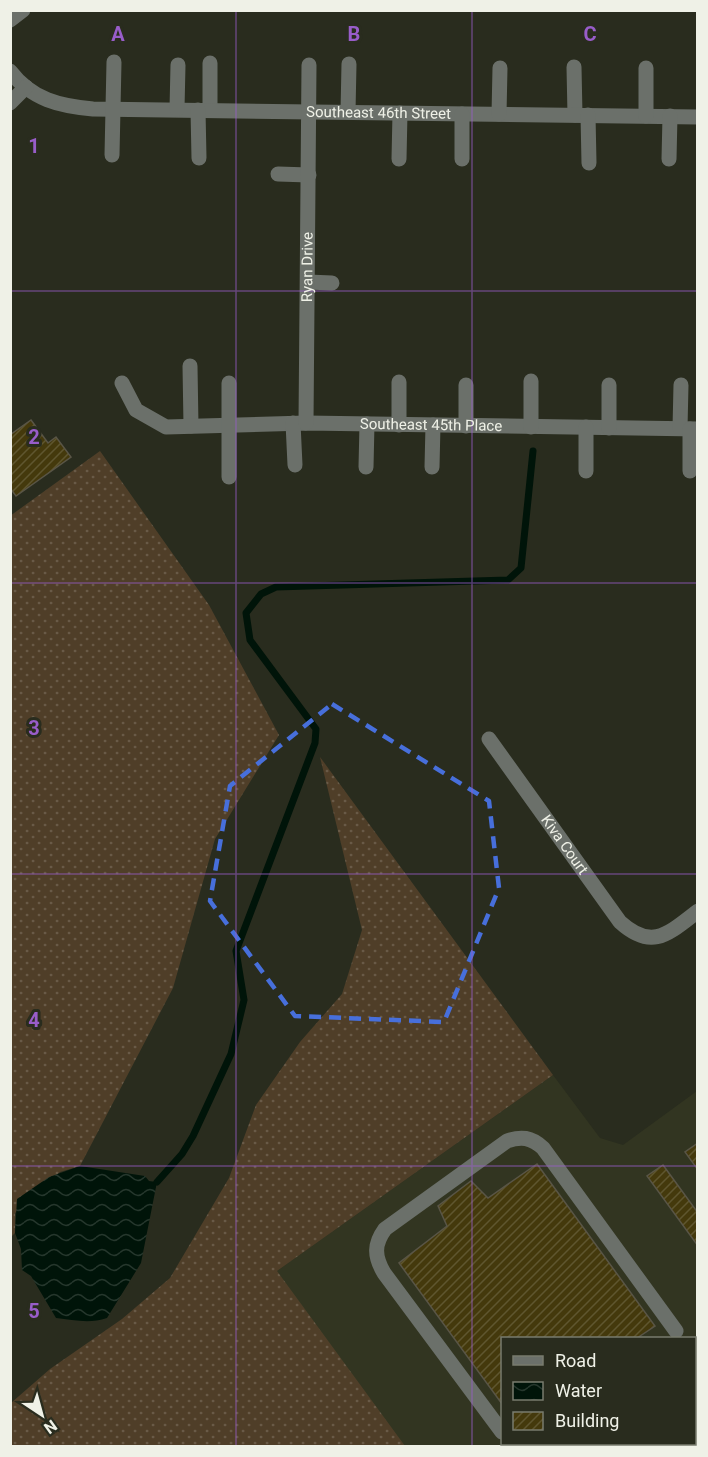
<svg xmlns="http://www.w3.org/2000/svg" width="708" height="1457" viewBox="0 0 708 1457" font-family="Roboto,sans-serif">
  <defs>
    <pattern id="grass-dots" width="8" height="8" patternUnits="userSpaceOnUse" patternTransform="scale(1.5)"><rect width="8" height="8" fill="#4f3e28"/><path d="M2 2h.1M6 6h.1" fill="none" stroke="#695a47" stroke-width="1.8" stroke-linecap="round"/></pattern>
    <pattern id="water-waves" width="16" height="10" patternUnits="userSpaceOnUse" patternTransform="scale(1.5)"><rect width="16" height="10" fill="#001409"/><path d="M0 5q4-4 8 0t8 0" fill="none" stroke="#26372d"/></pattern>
    <pattern id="building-hatch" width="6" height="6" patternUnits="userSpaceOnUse" patternTransform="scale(1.5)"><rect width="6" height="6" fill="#44390c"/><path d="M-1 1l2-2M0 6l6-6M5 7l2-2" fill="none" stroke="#5f562f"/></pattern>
  </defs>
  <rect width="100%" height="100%" fill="#292c1e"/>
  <path fill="#323521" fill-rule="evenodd" d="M 553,1075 L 600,1138 L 623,1145 L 697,1091 L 697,1446 L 381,1446 L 260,1283 ZM 502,1338 L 694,1338 L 694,1444 L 502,1444 Z"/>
  <g fill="url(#grass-dots)">
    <polygon points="100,451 209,605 279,735 215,839 173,988 80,1166 60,1172 15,1213 15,1233 11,1237 10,516"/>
    <polygon points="320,757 553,1075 277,1271 405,1446 11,1446 11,1403 50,1369 122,1319 170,1278 229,1178 256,1105 300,1042 342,994 362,930"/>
  </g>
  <path fill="url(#water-waves)" d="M 80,1166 L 145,1176 L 149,1181 L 157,1182 L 141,1263 L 107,1318 C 90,1324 73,1320 56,1318 L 31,1276 L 22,1270 L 21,1249 L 15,1233 L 17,1199 L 49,1177 Z"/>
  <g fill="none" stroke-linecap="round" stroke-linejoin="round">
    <polyline stroke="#001409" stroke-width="7" points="157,1182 182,1154 193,1136 231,1054 244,1000 236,951 315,743 316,729 250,640 246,613 261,594 276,587 508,580 521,568 533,451"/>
  </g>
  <g fill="url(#building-hatch)" stroke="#595546" stroke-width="1.5">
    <polygon points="31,420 48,443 56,437 71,457 16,496 10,488 10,435"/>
    <polygon points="698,1143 698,1170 685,1152"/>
    <polygon points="537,1164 655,1326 637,1338 502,1338 502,1404 399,1263 447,1226 438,1206 471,1181 488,1198"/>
    <polygon points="663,1165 698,1213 698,1246 647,1176"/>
  </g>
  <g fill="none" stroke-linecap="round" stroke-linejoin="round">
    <g stroke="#6b706a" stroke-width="15">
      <polyline points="10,20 23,10"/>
      <polyline points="210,63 210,110"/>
      <polyline points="574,67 575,115"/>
      <path id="s1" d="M 10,71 C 32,100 60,106 93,109 L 698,117"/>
      <polyline points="10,103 26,87"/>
      <polyline points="177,109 178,65"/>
      <polyline points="198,110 199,158"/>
      <polyline points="348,112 349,64"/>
      <polyline points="499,114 500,68"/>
      <polyline points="588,115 589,163"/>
      <polyline points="646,116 646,68"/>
      <polyline points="112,155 114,62"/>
      <polyline points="399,159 400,113"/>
      <polyline points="462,159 462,114"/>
      <polyline points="669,159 670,116"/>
      <polyline points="278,174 309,175"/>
      <polyline points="308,282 332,283"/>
      <polyline points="190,366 191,426"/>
      <polyline points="399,382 399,425"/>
      <path id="s2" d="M 122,383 L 136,410 L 166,427 L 306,423 L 698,429"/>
      <polyline points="293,423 295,465"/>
      <path id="s3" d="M 306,423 L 309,65"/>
      <polyline points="466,426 466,385"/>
      <polyline points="531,427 531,381"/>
      <polyline points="586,427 586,471"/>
      <polyline points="609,428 609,385"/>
      <polyline points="680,428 681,385"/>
      <polyline points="690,429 690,471"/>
      <polyline points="366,467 367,424"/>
      <polyline points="432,467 433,425"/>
      <polyline points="229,477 229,383"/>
      <path id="s4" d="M 489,739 L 620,922 C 652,951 668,934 698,911"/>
      <path d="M 502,1432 L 384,1273 C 374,1256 374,1244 385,1229 L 507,1141 C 521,1136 531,1137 543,1148 L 676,1331"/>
      <polyline points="511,1444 513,1446"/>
    </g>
  </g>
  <path fill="none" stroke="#476fdb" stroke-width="4.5" stroke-dasharray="12 8" stroke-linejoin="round" d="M 332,704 L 489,801 L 499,888 L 444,1022 L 295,1016 L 210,901 L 230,786 Z"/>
  <path fill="none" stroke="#985dc9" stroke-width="1.5" stroke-opacity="0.55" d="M 236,10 L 236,1446M 472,10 L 472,1446M 10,291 L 698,291M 10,583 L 698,583M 10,874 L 698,874M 10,1166 L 698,1166"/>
  <g text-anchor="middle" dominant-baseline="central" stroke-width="6" stroke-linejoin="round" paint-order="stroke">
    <g font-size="15" fill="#eff1e7" stroke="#292c1e">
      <text stroke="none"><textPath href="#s1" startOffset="380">Southeast 46th Street</textPath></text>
      <text stroke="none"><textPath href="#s3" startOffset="156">Ryan Drive</textPath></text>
      <text stroke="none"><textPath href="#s2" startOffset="330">Southeast 45th Place</textPath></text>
      <text stroke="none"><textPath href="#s4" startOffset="130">Kiva Court</textPath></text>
    </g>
  </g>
  <g font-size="20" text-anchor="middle" font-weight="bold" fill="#985dc9" stroke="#292c1e" stroke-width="6" stroke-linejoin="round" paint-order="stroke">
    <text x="118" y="41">A</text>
    <text x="354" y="41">B</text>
    <text x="590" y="41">C</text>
    <text x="34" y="153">1</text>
    <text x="34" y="444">2</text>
    <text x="34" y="735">3</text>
    <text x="34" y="1027">4</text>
    <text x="34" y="1318">5</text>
  </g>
  <rect width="708" height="1457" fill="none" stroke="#eff1e7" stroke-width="24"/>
  <rect x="501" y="1337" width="195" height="108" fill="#292c1e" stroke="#787b6e" stroke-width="1.5"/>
  <rect x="513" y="1356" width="30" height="9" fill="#6b706a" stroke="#787b6e" stroke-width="1.5"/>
  <text x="555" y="1367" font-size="18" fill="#eff1e7">Road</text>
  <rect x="513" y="1382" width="30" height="18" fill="url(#water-waves)" stroke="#787b6e" stroke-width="1.5"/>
  <text x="555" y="1397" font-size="18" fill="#eff1e7">Water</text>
  <rect x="513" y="1412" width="30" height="18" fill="url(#building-hatch)" stroke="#787b6e" stroke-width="1.5"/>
  <text x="555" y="1427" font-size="18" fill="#eff1e7">Building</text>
  <g transform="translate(42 1415) rotate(144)" stroke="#292c1e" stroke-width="4.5" paint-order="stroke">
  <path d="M0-4.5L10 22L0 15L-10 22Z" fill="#eff1e7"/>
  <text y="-9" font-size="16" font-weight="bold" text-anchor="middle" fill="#eff1e7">N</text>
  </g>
</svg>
